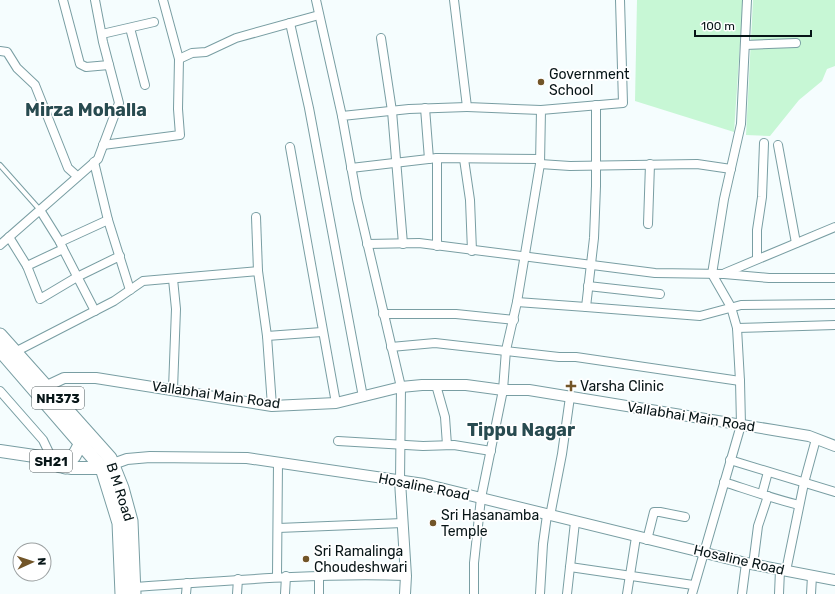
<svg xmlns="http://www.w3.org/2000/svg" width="835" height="594" viewBox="0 0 835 594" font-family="Rubik,sans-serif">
  <rect width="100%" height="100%" fill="#f5fdfe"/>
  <g fill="#c7f7d5">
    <polygon points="637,0 743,0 734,132 635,101"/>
    <polygon points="753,0 835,0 835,66 827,69 822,81 799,100 770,136 746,135"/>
  </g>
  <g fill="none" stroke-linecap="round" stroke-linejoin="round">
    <g stroke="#799ea3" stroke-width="6">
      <polyline id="service" points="0,165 40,210"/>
    </g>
    <g stroke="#799ea3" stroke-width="10">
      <g id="minor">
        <polyline points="63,0 80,64 86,67 109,65"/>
        <polyline points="163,0 179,59"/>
        <polyline points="316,0 342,116"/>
        <polyline points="454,0 467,107 541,110"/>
        <polyline points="290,23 309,108 363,397"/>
        <polyline points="130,28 145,85"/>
        <polyline points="102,34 154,22"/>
        <polyline points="381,38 392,111 403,244"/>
        <polyline points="745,45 796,43"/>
        <polyline points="0,51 7,52 17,68 35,85 68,168 77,176"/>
        <polyline points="596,105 596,186 594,238 586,307 700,316 741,305 835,304"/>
        <polyline points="425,108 429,159"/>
        <polyline points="103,145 180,135 178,109 179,59 192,53 206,52 236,38 319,15"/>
        <polyline points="778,145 796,243"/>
        <polyline points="290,147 336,403"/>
        <polyline points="437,158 437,246"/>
        <polyline points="464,159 470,200 472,251"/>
        <polyline points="94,162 108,220"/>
        <polyline points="540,164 570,166 697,164 731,169"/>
        <polyline points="351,168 437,158 540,159"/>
        <polyline points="40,210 60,242"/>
        <polyline points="256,217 258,271"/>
        <polyline points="648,224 650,164"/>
        <polyline points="9,237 27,266 63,249 95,311"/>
        <polyline points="367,244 419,243 655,273 724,274 769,278 835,278"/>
        <polyline points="0,245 98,159 119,103 103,42 95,0"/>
        <polyline points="63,249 60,242 108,220 130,290"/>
        <polyline points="757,259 757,230 762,197 764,143"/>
        <polyline points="27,266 40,299 77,277 120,256"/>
        <polyline points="725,273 835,227"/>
        <polyline points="588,286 660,294"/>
        <polyline points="517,302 586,307"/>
        <polyline points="383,314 456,314 514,320"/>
        <polyline points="737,328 835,325"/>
        <polyline points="267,336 272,406"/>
        <polyline points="391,347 435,343 559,357 576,357 740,381"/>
        <polyline points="15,352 114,301 143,281 258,271 267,336 322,332"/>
        <polyline points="436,385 445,417 447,445"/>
        <polyline points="173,389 176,309 173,279"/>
        <polyline points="0,391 43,440 54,463"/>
        <polyline points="338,441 423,446 454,445 491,451"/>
        <polyline points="730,460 835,492"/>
        <polyline points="400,481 401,387 357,199 342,116 409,109 467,107"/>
        <path d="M 724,482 C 749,490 774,499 799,505"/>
        <polyline points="762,494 768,472"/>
        <polyline points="550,516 562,454 570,397"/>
        <polyline points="278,528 403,523"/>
        <polyline points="647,540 654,512 660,512 685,517"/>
        <polyline points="753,565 758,526 768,496"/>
        <polyline points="570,567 693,585"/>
        <polyline points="786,571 804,483 816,439"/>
        <polyline points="277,576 278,463"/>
        <path d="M 134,587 C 225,581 314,573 406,576"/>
        <polyline points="186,594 187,583"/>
        <polyline points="237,594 238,579"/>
        <polyline points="285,594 286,576"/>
        <polyline points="319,594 319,575"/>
        <polyline points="474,594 474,563 481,498 503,390 506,350 517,302 540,164 541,110 623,103 620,0"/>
        <polyline points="540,594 543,544 547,515"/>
        <polyline points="567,594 575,522"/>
        <polyline points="627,594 636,537"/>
        <polyline points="692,594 741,425 740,381 737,328 731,307 712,274 724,199 741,124 747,0"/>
        <polyline points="742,594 746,563"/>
        <polyline points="779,594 780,570"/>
        <polyline points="811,594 812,576"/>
      </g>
    </g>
    <g stroke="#799ea3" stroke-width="12">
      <g id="tertiary">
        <polyline points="47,386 64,378 96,378 272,406 336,403 401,387 422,385 466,385 503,390 529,390 773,430 809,436 835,446"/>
        <polyline points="113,464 127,459 150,457 247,458 424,484 746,563 835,580"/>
        <polyline points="400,481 406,576 405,594"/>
      </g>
    </g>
    <g stroke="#799ea3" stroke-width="14">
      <polyline id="primary" points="0,451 41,457 59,466 72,468 102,468 110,465"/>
    </g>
    <g stroke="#799ea3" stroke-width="15">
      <g id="trunk">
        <polyline points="0,335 110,458 122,488 131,521 134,594"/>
        <polyline points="0,350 102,468 119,523 122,594"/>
        <polyline points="65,467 74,456 81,443"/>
      </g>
    </g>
    <use href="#service" stroke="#fff" stroke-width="4"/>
    <use href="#minor" stroke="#fff" stroke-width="8"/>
    <use href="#tertiary" stroke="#fff" stroke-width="10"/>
    <use href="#primary" stroke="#fff" stroke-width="12"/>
    <use href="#trunk" stroke="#fff" stroke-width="13"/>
  </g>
  <g fill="#725528" stroke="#fff" stroke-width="1.5">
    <circle cx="541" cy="82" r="4"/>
    <path d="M569 380h4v4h4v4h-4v4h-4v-4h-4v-4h4z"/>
    <circle cx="433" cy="523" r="4"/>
    <circle cx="306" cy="559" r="4"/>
  </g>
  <g text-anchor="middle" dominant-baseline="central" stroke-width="3.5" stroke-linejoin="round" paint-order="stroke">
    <g fill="#fff" stroke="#515b5d" stroke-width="1">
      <rect x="32" y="387" width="52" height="22" rx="3"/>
      <rect x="30" y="450" width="42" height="22" rx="3"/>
    </g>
    <g font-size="13" font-weight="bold" fill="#071517">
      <text x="58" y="398">NH373</text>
      <text x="51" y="461">SH21</text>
    </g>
    <g font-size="14" fill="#071517" stroke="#fff" text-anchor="start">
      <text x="549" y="74">Government<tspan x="549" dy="16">School</tspan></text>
      <text x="580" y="386">Varsha Clinic</text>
      <text x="441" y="515">Sri Hasanamba<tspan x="441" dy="16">Temple</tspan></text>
      <text x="314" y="551">Sri Ramalinga<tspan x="314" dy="16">Choudeshwari</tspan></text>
    </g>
    <g font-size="14" fill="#071517" stroke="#fff">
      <text transform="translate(216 395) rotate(8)">Vallabhai Main Road</text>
      <text transform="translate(691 417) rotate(9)">Vallabhai Main Road</text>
      <text transform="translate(424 487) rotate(11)">Hosaline Road</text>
      <text transform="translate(120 492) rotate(72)">B M Road</text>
      <text transform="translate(739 560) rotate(13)">Hosaline Road</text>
    </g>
    <g font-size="18" font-weight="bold" fill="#284b50" stroke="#fff">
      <text x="86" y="110">Mirza Mohalla</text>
      <text x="521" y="430">Tippu Nagar</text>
    </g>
  </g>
  <g transform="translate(32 562) rotate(87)"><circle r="19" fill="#ffffff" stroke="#9ca1a2"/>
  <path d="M0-3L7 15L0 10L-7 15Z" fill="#725528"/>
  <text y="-6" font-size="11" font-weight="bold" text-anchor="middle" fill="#071517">N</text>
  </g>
  <path d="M695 30v6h116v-6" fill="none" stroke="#071517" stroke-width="2"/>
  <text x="701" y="30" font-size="12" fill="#071517" stroke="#ffffff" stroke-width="3" paint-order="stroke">100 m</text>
</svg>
